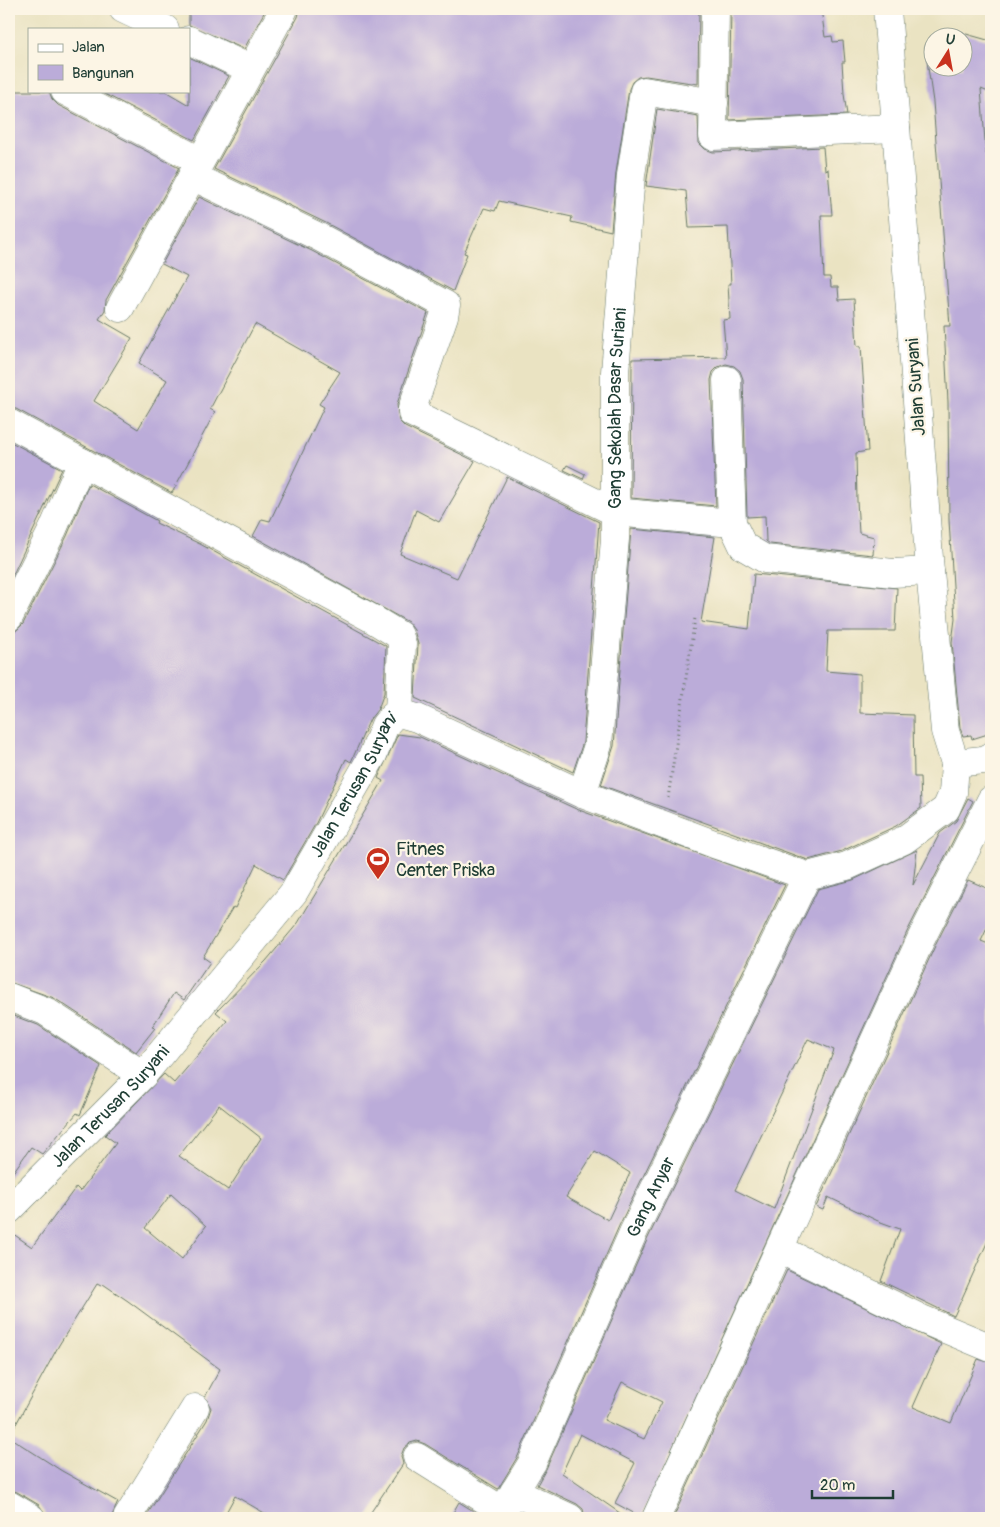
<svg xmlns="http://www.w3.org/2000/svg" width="1000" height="1527" viewBox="0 0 1000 1527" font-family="Pangolin,sans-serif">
  <rect width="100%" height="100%" fill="#fcf5e5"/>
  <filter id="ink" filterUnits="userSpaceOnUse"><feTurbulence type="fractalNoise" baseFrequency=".02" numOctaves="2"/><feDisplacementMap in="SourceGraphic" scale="10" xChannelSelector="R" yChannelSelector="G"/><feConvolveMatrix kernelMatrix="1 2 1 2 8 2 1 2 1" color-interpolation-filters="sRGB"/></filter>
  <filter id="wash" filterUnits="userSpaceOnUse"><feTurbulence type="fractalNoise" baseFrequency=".0096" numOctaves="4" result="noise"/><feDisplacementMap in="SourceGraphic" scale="20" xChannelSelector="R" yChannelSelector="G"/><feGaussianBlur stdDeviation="1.12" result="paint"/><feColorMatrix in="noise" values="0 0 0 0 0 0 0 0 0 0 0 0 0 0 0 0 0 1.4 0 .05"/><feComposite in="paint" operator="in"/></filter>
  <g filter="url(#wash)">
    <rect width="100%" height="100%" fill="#eae3c2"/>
    <g id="blocks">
      <g fill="#bbacd9" fill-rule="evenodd">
        <polygon points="189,9 266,9 244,49 189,25"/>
        <polygon points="300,9 699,9 698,84 646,76 638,77 632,82 629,89 616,173 611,231 571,222 572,217 499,201 495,211 484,208 464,253 467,254 453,291 326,223 214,169 298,17"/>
        <polygon points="731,9 821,9 825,37 832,36 833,42 843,41 845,62 842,62 844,94 847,115 729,120"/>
        <path d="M 952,30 L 991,41 L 991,93 L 981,89 L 986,154 L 991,154 L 991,733 L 972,739 L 971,735 L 963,736 L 960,728 L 952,642 L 955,619 L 949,520 L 948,402 L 944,326 L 950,326 L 933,102 L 925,47 L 928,41 L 936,33 ZM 932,38 L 962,38 L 962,68 L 932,68 Z"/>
        <polygon points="189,57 229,76 194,140 99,91 165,91 189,105"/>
        <polygon points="9,91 49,91 52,99 58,105 179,168 106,300 105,310 99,319 132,338 94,401 138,429 167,380 139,363 187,277 162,264 199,197 312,251 428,313 397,404 399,421 405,427 475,461 439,522 416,510 400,554 457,578 507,477 599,522 583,742 573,772 415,698 418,644 414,630 408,622 253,536 262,519 270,521 324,407 319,404 340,372 255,324 210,409 215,412 172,493 16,409 9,407"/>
        <polygon points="657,109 698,116 699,143 705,149 713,152 823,147 825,170 828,169 832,215 821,215 824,277 830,277 831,287 838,287 839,300 854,299 857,346 861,346 868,451 856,453 857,501 859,533 874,537 873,555 770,544 766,541 765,516 747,517 743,379 740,371 734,366 726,364 718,367 713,372 711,380 716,506 631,498 632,359 726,357 723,320 730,319 728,284 731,284 728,227 689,228 686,191 646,186"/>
        <polygon points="9,441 62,469 9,583"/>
        <polygon points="567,465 585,474 583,479 564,470"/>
        <polygon points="89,484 157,521 156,523 200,544 386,646 384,693 378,709 370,719 351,762 346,759 316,823 283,880 256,864 235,908 233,907 203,957 210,962 184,1000 174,993 152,1027 155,1028 136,1052 54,998 9,982 9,632 17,630 23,624 67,536"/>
        <polygon points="631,529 715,537 701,622 749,629 754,574 897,588 895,631 828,631 826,671 860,674 860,713 913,715 914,777 920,777 921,808 896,826 842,851 808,860 601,785 614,746"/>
        <path d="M 398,734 L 420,737 L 576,809 L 785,885 L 619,1226 L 518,1456 L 498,1489 L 425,1444 L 417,1441 L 410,1443 L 404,1448 L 401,1456 L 403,1464 L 367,1518 L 273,1518 L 235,1496 L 223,1518 L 145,1518 L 207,1420 L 211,1408 L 205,1397 L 220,1369 L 128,1301 L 103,1284 L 101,1286 L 97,1284 L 59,1345 L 9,1437 L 62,1471 L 118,1502 L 111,1518 L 48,1518 L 39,1505 L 17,1492 L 9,1489 L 9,1231 L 32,1247 L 76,1187 L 80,1191 L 116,1143 L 105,1135 L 164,1074 L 174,1083 L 227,1021 L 216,1012 L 266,961 L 298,923 L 383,781 L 378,778 ZM 219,1105 L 261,1138 L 228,1190 L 179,1156 ZM 595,1151 L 630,1173 L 608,1220 L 566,1197 ZM 171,1194 L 206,1226 L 182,1259 L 145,1228 Z"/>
        <path d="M 968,798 L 973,801 L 907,932 L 641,1517 L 615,1503 L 635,1463 L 580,1434 L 562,1473 L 627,1518 L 585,1518 L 583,1509 L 577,1504 L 537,1485 L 546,1469 L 647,1240 L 818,889 L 853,880 L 917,850 L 913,885 L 940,833 L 956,821 ZM 808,1039 L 834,1050 L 774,1209 L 735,1190 ZM 622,1382 L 662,1402 L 644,1439 L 604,1420 Z"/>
        <polygon points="968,880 991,890 991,920 981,941 991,945 991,1234 954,1316 881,1281 900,1229 878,1221 828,1197 823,1210 816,1207 935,946"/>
        <polygon points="9,1014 38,1025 101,1066 80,1115 77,1113 42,1154 31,1147 9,1178"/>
        <polygon points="787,1270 941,1344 913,1407 951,1423 978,1359 991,1363 991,1518 673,1518"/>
        <polygon points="459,1502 483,1517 482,1518 450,1518"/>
        <polygon points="520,1512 533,1518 517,1518"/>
      </g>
    </g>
  </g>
  <g filter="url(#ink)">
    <use href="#blocks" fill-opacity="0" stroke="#676" stroke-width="1"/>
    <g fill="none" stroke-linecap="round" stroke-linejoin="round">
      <g stroke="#676" stroke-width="29">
        <g id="minor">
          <polyline points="123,9 165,29"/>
          <polyline points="715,9 713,136 896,128"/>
          <polyline points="189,40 250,69"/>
          <polyline points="65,91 200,161"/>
          <polyline points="192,176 319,237 446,305 444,316 412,409 412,413 615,512 732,523"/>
          <polyline points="120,308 284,9"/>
          <polyline points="727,380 732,523 743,546 765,559 893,573 930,571"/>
          <polyline points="9,423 371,618 399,635 402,644 399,713"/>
          <polyline points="9,617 53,529 82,462"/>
          <polyline points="955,763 983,760 991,756"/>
          <path id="s1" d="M 582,794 L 598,745 L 615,539 L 615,372 L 631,175 L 644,91 L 714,103"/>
          <polyline points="9,997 45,1011 143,1075"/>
          <path id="s2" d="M 9,1210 L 143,1075 L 294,892 L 373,755 L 385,725 L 392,717 L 399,713 L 417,718 L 582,794 L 714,844 L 807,876 L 847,866 L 904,840 L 946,809 L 953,793 L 955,763 L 945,731 L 930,571 L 887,9"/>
          <polyline points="781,1250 924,1320 991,1348"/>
          <polyline points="417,1457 503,1511"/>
          <polyline points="514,1492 570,1518"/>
          <polyline points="9,1505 31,1518"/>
          <polyline points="127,1518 195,1408"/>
          <path id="s3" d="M 498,1518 L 532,1463 L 633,1233 L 807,876"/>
          <polyline points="656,1518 921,939 991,800"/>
        </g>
      </g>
      <polyline stroke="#676" stroke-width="3" stroke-dasharray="1 4" stroke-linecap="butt" points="668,798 695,618"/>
      <use href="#minor" stroke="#fff" stroke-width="28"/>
    </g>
  </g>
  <defs>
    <g id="stadium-pin" transform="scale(1.25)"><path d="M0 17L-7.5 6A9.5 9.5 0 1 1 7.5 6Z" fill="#c8321e" stroke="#fcf5e5"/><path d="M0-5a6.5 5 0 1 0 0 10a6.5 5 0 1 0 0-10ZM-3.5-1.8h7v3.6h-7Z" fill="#fff"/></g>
  </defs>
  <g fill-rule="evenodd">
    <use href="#stadium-pin" x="378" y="859"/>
  </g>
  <g text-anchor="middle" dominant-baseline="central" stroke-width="4.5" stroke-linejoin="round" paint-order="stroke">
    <g font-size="18" fill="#1f3d34" stroke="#fcf5e5">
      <text transform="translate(916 387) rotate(-94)">Jalan Suryani</text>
      <text stroke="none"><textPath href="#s1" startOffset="389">Gang Sekolah Dasar Suriani</textPath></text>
      <text stroke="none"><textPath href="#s2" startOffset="550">Jalan Terusan Suryani</textPath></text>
      <text stroke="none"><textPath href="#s2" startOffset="145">Jalan Terusan Suryani</textPath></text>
      <text stroke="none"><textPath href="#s3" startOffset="356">Gang Anyar</textPath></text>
    </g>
    <g font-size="18" fill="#1f3d34" stroke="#fcf5e5" text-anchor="start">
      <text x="396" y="849">Fitnes<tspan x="396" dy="21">Center Priska</tspan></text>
    </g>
  </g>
  <rect width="1000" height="1527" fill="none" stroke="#fcf5e5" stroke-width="30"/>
  <rect x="28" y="28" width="162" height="65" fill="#fcf5e5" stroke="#a4ab9e"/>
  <rect x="38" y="44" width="25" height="8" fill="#ffffff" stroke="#a4ab9e"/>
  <text x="72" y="52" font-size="15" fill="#1f3d34">Jalan</text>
  <rect x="38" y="65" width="25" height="15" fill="#bbacd9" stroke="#a4ab9e"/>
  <text x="72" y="78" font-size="15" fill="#1f3d34">Bangunan</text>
  <g transform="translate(948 52) rotate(11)"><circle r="24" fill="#fcf5e5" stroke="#a4ab9e"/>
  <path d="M0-4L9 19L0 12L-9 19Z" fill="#c8321e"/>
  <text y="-8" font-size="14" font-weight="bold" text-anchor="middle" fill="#1f3d34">U</text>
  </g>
  <path d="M812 1490v8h81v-8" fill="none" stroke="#1f3d34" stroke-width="2.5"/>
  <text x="820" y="1490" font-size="15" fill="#1f3d34" stroke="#fcf5e5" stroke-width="4" paint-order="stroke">20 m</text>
</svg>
